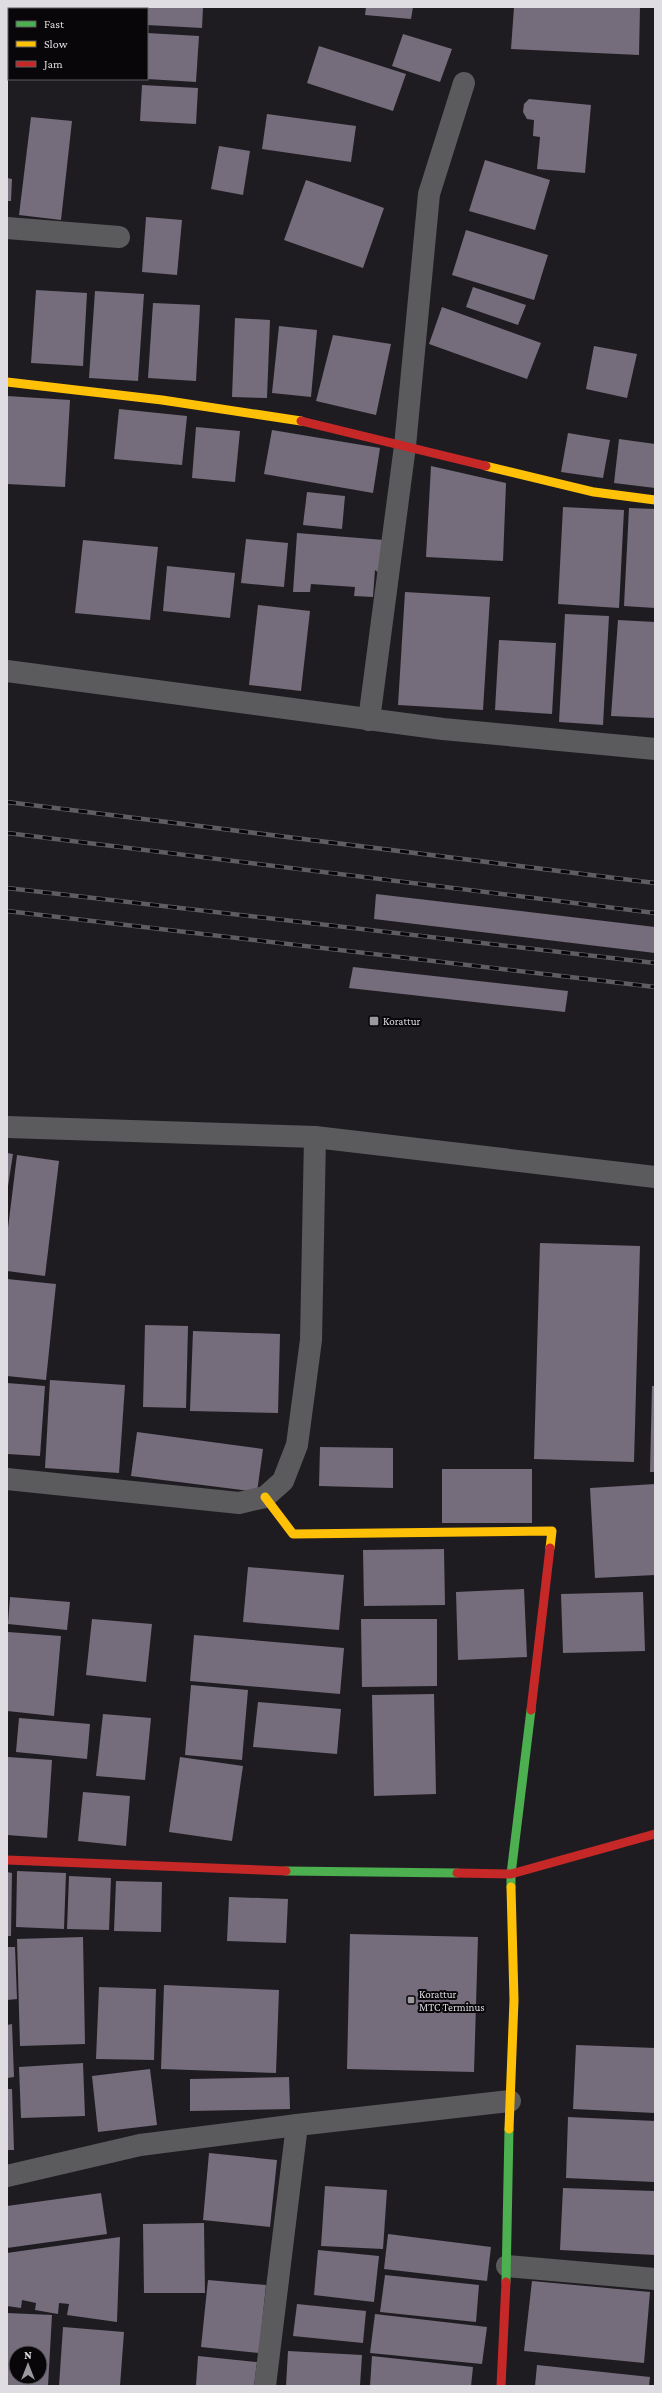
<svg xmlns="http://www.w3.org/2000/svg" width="662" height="2393" viewBox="0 0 662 2393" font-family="'Crimson Pro',serif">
  <rect width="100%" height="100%" fill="#1f1c21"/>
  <g fill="#756c7c" fill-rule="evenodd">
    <rect x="35" y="7" width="46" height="2"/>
    <polygon points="148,7 203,7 202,28 147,25"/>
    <polygon points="366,7 413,7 411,19 365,15"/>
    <polygon points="514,7 640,7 639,55 511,49"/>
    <polygon points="147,33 199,36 196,82 147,79"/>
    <polygon points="403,34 452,49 440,82 392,66"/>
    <polygon points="319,46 406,74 393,111 307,83"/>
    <polygon points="142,85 198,88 196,124 140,121"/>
    <polygon points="529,99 591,105 585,173 537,169 540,137 533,136 534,120 527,119 523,112 524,104"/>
    <polygon points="267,114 356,126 351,162 262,149"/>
    <polygon points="31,117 72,121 61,220 19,215"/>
    <polygon points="219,146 250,151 243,195 211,189"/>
    <polygon points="485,160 550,180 535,230 469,211"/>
    <polygon points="7,178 12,179 11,201 7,201"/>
    <polygon points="306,180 384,208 363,268 284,240"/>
    <polygon points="146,217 182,220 177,275 142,272"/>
    <polygon points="466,230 548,255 534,300 452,275"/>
    <polygon points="473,287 526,305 518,325 466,307"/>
    <polygon points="36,290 87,293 83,366 31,363"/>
    <polygon points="95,291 144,294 138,381 89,378"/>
    <polygon points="153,303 200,305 196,381 148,378"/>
    <polygon points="442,307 541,343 527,379 429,344"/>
    <polygon points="235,318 270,320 267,398 232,397"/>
    <polygon points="279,326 317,330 311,397 272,393"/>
    <polygon points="333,335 391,344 376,415 316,401"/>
    <polygon points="594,346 637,354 627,398 586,389"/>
    <polygon points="7,396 70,400 65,487 7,484"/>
    <polygon points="119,409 187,416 182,465 114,459"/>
    <polygon points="196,427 240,431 235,482 192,478"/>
    <polygon points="272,430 380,448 373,493 264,474"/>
    <polygon points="568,433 610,440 603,478 561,472"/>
    <polygon points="619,439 655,444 655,488 614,483"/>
    <polygon points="431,466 506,483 503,561 426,557"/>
    <polygon points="307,492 345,496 342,529 303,525"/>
    <polygon points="563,507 624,510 619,608 558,604"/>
    <polygon points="629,508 655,509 655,608 624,606"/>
    <polygon points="297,533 384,540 381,575 375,570 373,597 354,596 355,587 311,584 310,592 293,592"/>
    <polygon points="246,539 288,543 284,587 241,583"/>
    <polygon points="83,540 158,547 150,620 75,613"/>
    <polygon points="167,566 235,573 230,618 163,611"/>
    <polygon points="405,592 490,597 483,710 398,705"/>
    <polygon points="258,605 310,611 301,691 249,685"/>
    <polygon points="565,614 609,616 603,725 559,722"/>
    <polygon points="618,620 655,622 655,718 611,716"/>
    <polygon points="499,640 556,643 552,714 495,710"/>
    <polygon points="376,894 655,927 655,953 374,919"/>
    <polygon points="353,967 568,991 565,1012 349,988"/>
    <polygon points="7,1153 13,1154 8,1186 7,1186"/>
    <polygon points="17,1155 59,1161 45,1276 7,1271 7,1236"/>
    <polygon points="540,1243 640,1246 634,1462 534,1459"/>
    <polygon points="7,1279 56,1284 46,1380 7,1376"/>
    <polygon points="145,1325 188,1326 186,1408 143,1407"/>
    <polygon points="193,1331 280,1334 278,1413 190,1411"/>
    <polygon points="50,1380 125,1385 119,1473 45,1468"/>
    <polygon points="7,1383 45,1386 40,1456 7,1454"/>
    <polygon points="652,1386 655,1386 655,1472 650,1472"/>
    <polygon points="137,1432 263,1449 257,1492 131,1476"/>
    <polygon points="320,1447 393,1448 393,1488 319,1486"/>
    <rect x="442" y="1469" width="90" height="54"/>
    <polygon points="655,1484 655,1575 595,1578 590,1488"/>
    <polygon points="444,1549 445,1605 364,1606 363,1550"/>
    <polygon points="248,1567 344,1575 339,1630 243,1622"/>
    <polygon points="524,1589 527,1657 458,1660 456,1592"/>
    <polygon points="643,1592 645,1651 563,1653 561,1594"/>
    <polygon points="10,1597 70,1602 67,1630 8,1624"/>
    <polygon points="92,1619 152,1624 146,1682 86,1675"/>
    <polygon points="361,1619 437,1619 437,1686 362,1687"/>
    <polygon points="8,1632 61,1636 54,1716 7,1711"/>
    <polygon points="194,1635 344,1648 340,1694 190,1681"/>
    <polygon points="191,1685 248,1690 242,1760 185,1755"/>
    <polygon points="434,1694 436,1794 374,1796 372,1695"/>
    <polygon points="258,1702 341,1709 337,1754 253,1747"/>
    <polygon points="103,1714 151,1718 145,1780 96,1776"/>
    <polygon points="19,1718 90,1724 87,1759 16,1752"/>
    <polygon points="8,1757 52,1760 47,1838 7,1835"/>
    <polygon points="180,1757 243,1766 232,1841 169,1832"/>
    <polygon points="83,1792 130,1796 126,1846 78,1841"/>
    <polygon points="17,1871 66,1873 64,1929 16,1927"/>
    <polygon points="7,1872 12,1873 11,1936 7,1936"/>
    <polygon points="69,1876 111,1878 109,1930 67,1929"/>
    <polygon points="116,1881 162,1882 161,1932 114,1931"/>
    <polygon points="229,1897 288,1899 286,1943 227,1941"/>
    <polygon points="350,1934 478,1937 474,2072 347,2069"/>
    <polygon points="83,1937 85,2044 20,2046 17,1939"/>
    <polygon points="7,1947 15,1947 17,1999 7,2000"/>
    <polygon points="164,1985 279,1990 276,2073 161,2069"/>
    <polygon points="99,1987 156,1989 154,2060 96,2059"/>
    <polygon points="12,2024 14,2077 7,2078 7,2025"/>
    <polygon points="576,2045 655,2048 655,2113 573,2109"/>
    <polygon points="83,2063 85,2116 21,2118 19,2067"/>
    <polygon points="150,2069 157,2125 98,2132 92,2076"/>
    <polygon points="289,2077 290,2109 190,2111 190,2079"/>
    <polygon points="7,2089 12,2089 14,2150 7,2150"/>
    <polygon points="568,2117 655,2121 655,2182 566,2178"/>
    <polygon points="209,2153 277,2160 270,2227 203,2220"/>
    <polygon points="325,2186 387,2190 383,2249 321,2246"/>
    <polygon points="563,2188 655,2191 655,2255 560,2250"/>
    <polygon points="101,2193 107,2234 7,2248 7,2206"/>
    <polygon points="204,2223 205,2293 144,2293 143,2224"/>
    <polygon points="388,2234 491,2247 487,2281 384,2269"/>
    <polygon points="120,2237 117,2322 67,2315 69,2304 59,2303 58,2314 35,2310 36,2303 22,2300 21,2308 7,2306 7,2253"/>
    <polygon points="318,2250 379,2256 374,2302 314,2295"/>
    <polygon points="385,2275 479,2285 476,2322 380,2312"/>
    <polygon points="208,2280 266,2285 259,2353 201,2347"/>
    <polygon points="532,2281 650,2292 644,2363 524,2351"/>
    <polygon points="297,2304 366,2311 363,2343 293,2336"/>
    <path d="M 7,2313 L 52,2315 L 48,2386 L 7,2386 ZM 16,2353 L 40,2353 L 40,2377 L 16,2377 Z"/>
    <polygon points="375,2314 487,2327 482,2364 370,2353"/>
    <polygon points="63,2327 124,2332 120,2386 59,2386"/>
    <polygon points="288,2351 362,2355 360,2386 286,2386"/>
    <polygon points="198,2356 257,2362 254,2386 196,2385"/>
    <polygon points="372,2356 473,2367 471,2386 370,2386"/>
    <polygon points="537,2365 650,2377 649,2386 535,2386"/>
  </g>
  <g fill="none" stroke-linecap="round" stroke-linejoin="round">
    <g stroke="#5b5a5d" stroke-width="22">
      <polyline points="7,228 119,237"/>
      <polyline points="7,671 443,729 655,749"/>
      <polyline points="369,720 405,446 429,194 464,83"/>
      <polyline points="7,1127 315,1137 655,1177"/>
      <polyline points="7,1479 239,1503 265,1497 283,1481 297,1445 311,1340 315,1137"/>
      <polyline points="7,2176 140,2145 297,2125 510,2101"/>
      <polyline points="507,2266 655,2279"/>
      <polyline points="265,2386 297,2125"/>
    </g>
    <g stroke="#4caf50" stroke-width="9">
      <polyline points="286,1871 457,1873"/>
      <polyline points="511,1887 511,1874 531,1710"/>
      <polyline points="506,2282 509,2129"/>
    </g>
    <g stroke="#ffc107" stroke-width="9">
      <polyline points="7,382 162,400 301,421"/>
      <polyline points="486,466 594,492 655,500"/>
      <polyline points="265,1497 293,1534 552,1531 550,1548"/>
      <polyline points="509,2129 514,2000 511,1887"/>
    </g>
    <g stroke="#c62828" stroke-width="9">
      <polyline points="301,421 486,466"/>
      <polyline points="531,1710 550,1548"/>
      <polyline points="7,1860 286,1871"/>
      <polyline points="457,1873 511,1874 655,1834"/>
      <polyline points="501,2386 506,2282"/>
    </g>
    <g stroke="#5f5d61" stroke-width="4.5">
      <g id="rail">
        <polyline points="7,802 655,883"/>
        <polyline points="7,833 655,913"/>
        <polyline points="7,888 655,963"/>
        <polyline points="7,911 655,987"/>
      </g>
    </g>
    <use href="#rail" stroke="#080609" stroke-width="3" stroke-dasharray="9" stroke-linecap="butt"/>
  </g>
  <g fill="#9c999e" stroke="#080609" stroke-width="1.5">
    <rect x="369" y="1016" width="10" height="10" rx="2"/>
    <rect x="407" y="1996" width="8" height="8" rx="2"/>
  </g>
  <g text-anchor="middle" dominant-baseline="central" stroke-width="4" stroke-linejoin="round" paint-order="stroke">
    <g font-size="11" fill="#dfdde2" stroke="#080609" text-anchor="start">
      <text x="383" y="1021">Korattur</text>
      <text x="419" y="1994">Korattur<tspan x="419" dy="13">MTC Terminus</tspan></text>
    </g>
  </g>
  <rect width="662" height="2393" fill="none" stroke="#dfdde2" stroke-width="16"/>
  <rect x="8" y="8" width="140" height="72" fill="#080609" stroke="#5e5c60"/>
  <rect x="16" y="21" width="20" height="6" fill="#4caf50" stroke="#5e5c60"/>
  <text x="44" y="28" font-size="12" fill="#dfdde2">Fast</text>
  <rect x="16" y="41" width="20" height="6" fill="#ffc107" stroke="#5e5c60"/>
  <text x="44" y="48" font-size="12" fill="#dfdde2">Slow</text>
  <rect x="16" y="61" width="20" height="6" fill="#c62828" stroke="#5e5c60"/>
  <text x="44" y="68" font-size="12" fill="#dfdde2">Jam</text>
  <g transform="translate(28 2365)"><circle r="19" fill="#080609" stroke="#5e5c60"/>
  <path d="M0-3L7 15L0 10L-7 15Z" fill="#9c999e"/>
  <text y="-6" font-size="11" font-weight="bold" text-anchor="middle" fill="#dfdde2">N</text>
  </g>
</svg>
